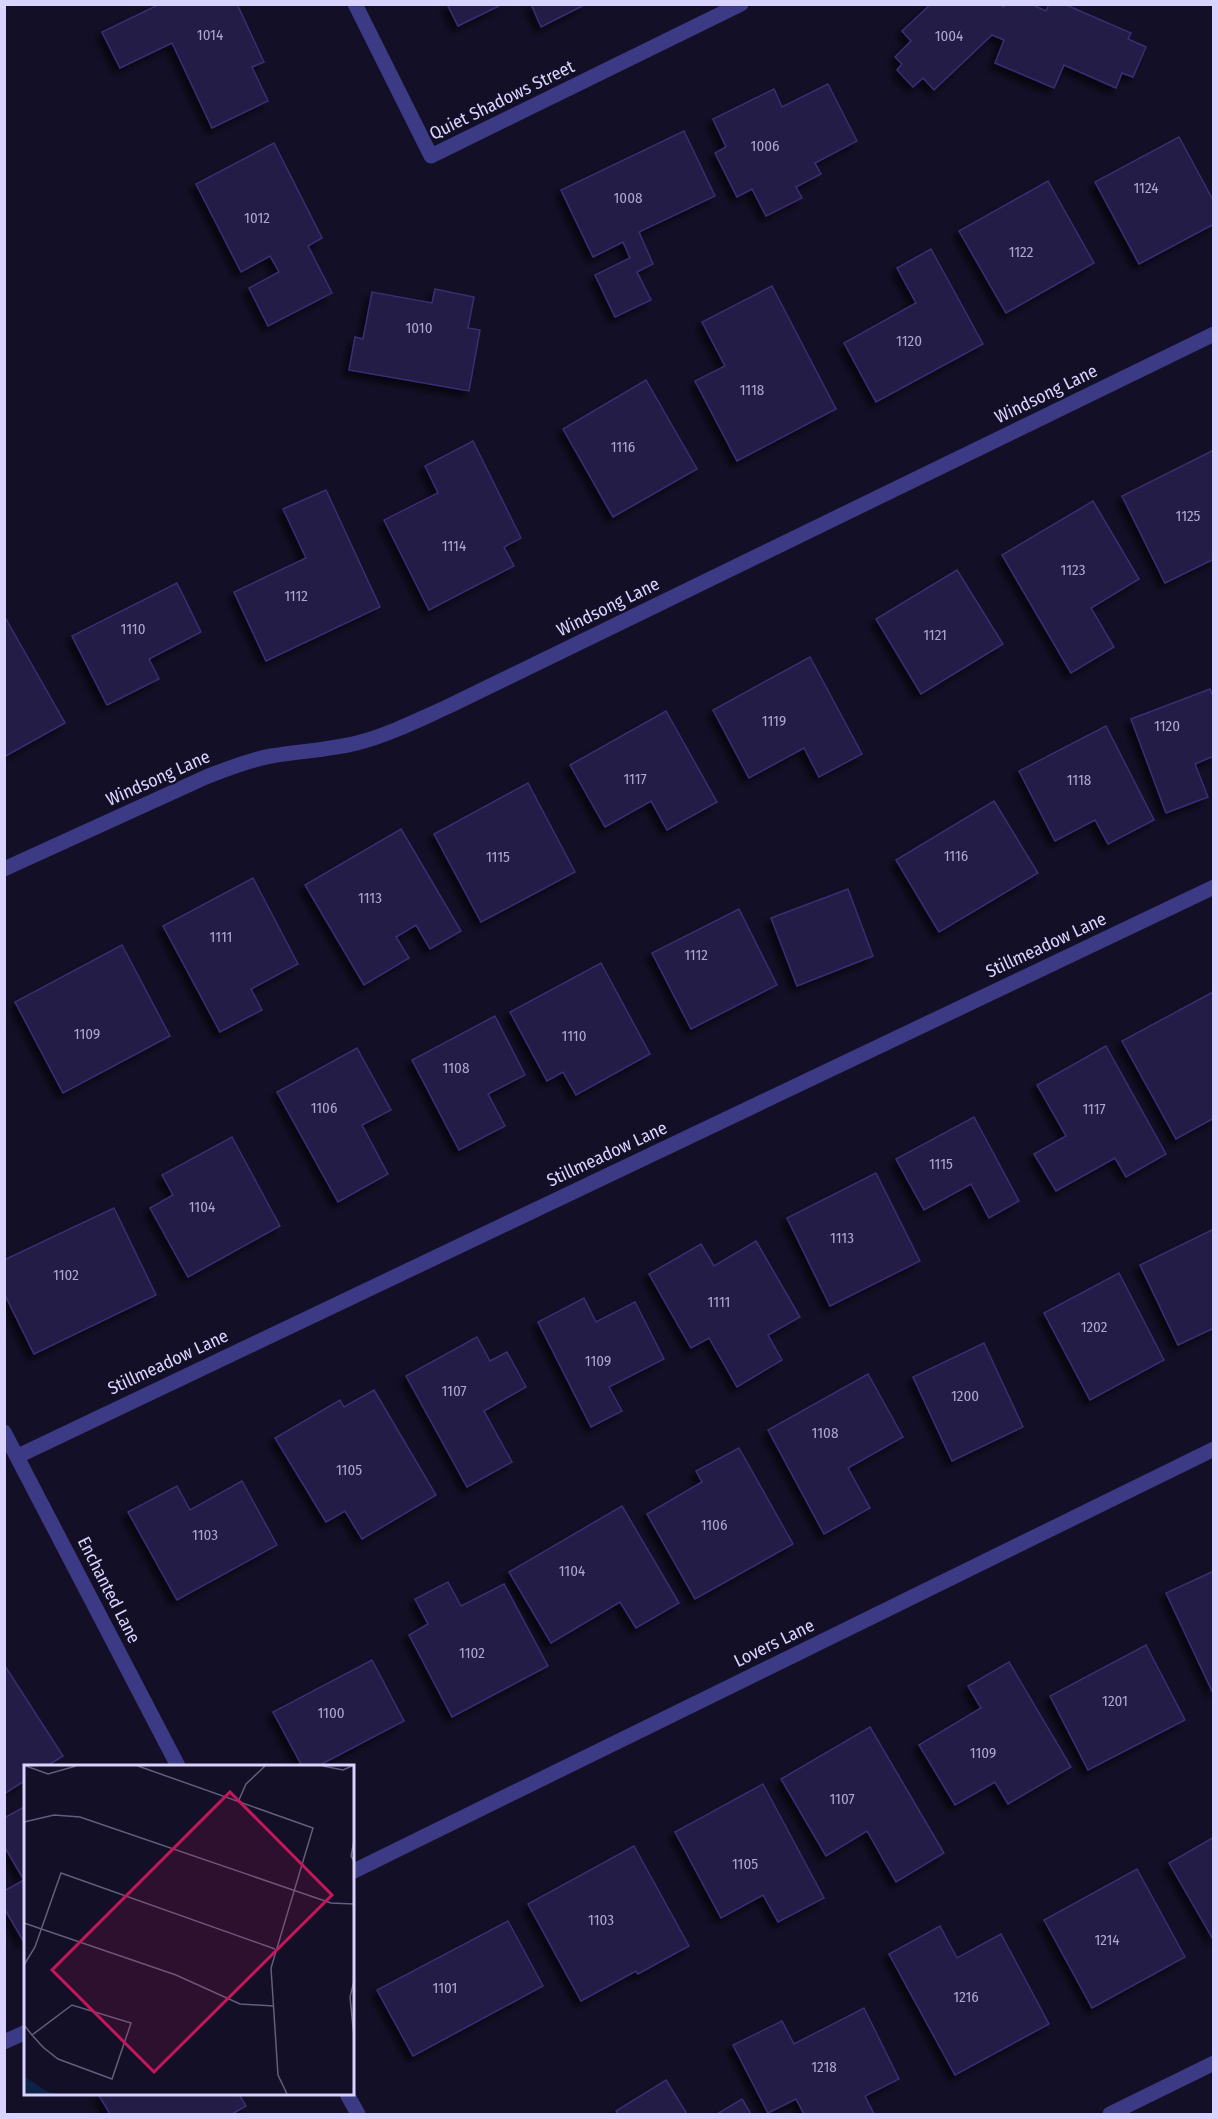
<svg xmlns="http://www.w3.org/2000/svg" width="1218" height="2119" viewBox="0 0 1218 2119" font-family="'Fira Sans Condensed',sans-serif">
  <defs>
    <filter id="shadow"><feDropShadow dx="-5.5" dy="5.5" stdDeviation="3" flood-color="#0009"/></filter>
  </defs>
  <rect width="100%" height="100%" fill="#130f26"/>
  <g fill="#241b47" stroke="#3b2d73" stroke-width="1.5" filter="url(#shadow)">
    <polygon points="160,4 237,4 264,62 252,67 268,101 212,128 172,43 120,68 102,32"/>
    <polygon points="447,4 503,4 458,26"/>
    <polygon points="531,4 586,4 541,27"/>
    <polygon points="931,4 998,4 1004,7 1005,4 1031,4 1046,11 1049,4 1064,4 1131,33 1128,39 1146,47 1133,77 1122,73 1116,88 1064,65 1054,88 995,63 1004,40 992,35 934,90 923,78 913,87 897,70 902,64 895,57 911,41 902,31"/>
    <polygon points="828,84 857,141 815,163 821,174 796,187 802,198 766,216 752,189 737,197 715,153 726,147 713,119 774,89 782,107"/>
    <polygon points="684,131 715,196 639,232 653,264 637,272 651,300 615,317 595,275 630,258 623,242 593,257 561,190"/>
    <polygon points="1179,137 1214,202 1214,224 1139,264 1095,182"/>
    <polygon points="274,143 322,238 308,246 332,293 268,326 249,288 279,272 270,256 241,272 196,184"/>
    <polygon points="1048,181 1094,263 1006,313 959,231"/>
    <polygon points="931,249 983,344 876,402 844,343 916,303 897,268"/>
    <polygon points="772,286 836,409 737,461 695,381 725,366 702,322"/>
    <polygon points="435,289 474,297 468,328 480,330 469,391 349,370 355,337 363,339 372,292 432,303"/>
    <polygon points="646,380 697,469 613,517 563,429"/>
    <polygon points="473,441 521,538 504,547 514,566 429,610 384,520 438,493 425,466"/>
    <polygon points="1214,450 1214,559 1165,583 1122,496"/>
    <polygon points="326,490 380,607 266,661 234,592 306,558 283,509"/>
    <polygon points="1093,501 1139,579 1091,608 1114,647 1071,673 1002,555"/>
    <polygon points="957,570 1003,644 921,694 876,619"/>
    <polygon points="177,583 201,632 149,659 159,679 107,705 72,636"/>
    <polygon points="6,619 65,723 4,757 4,620"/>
    <polygon points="810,657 862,754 819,777 804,748 749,778 713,710"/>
    <polygon points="1210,689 1214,699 1214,756 1195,764 1208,797 1166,813 1131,719"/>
    <polygon points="666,711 717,802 667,830 651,801 605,827 570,765"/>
    <polygon points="1106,726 1154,820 1108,844 1095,820 1055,841 1019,771"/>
    <polygon points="528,783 575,872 481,922 434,834"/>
    <polygon points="994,801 1038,873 939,932 896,860"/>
    <polygon points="401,829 461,931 430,949 416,925 396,937 409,958 364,985 305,885"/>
    <polygon points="253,878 298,964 251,989 262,1010 220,1032 163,926"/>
    <polygon points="848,889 873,956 797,986 771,918"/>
    <polygon points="739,909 777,985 691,1029 652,953"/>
    <polygon points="122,945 170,1036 63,1093 15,1002"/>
    <polygon points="601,963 650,1054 576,1095 563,1072 547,1081 510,1012"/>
    <polygon points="1213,992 1214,1118 1176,1139 1122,1041"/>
    <polygon points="495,1016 525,1075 488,1094 505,1126 459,1150 412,1060"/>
    <polygon points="1106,1046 1166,1154 1126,1177 1115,1158 1056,1191 1034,1154 1066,1136 1037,1085"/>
    <polygon points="357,1048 391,1110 362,1125 388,1174 338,1202 277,1092"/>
    <polygon points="974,1117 1019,1201 989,1218 971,1184 924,1210 896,1159"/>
    <polygon points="232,1137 280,1226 188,1277 150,1208 173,1195 162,1175"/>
    <polygon points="876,1173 920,1261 830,1306 787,1218"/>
    <polygon points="114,1208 156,1295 34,1354 4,1293 4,1260"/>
    <polygon points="1214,1229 1214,1328 1178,1345 1140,1265"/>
    <polygon points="756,1241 800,1317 768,1335 782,1360 737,1387 709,1338 691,1348 649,1274 701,1244 714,1266"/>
    <polygon points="1119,1273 1164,1360 1090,1400 1044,1313"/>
    <polygon points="584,1298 596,1322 635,1302 664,1359 609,1387 622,1411 591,1427 538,1322"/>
    <polygon points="477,1337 490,1361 507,1352 526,1387 484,1411 512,1462 467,1487 406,1376"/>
    <polygon points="984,1343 1023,1427 952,1461 913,1377"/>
    <polygon points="868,1374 903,1437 848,1468 870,1508 824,1534 768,1430"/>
    <polygon points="374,1390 436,1495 362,1539 345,1511 326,1522 275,1438 340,1400 344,1407"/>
    <polygon points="739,1448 793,1544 695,1599 647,1514 702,1482 696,1471"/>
    <polygon points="242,1481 277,1545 177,1600 128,1512 177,1486 190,1510"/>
    <polygon points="622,1506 679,1603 636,1628 620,1602 551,1643 509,1572"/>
    <polygon points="1214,1571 1214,1690 1212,1691 1166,1593"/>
    <polygon points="448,1582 461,1606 504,1584 548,1666 452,1717 409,1635 428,1624 415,1599"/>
    <polygon points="1146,1645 1185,1720 1088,1770 1050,1696"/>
    <polygon points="372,1660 404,1721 318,1766 302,1766 273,1712"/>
    <polygon points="1009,1662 1071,1767 1008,1804 995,1782 955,1805 919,1745 981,1708 968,1686"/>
    <polygon points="5,1666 63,1756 47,1766 26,1766 26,1780 4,1794"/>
    <polygon points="870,1727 944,1853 896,1882 867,1831 826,1856 781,1779"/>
    <polygon points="763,1784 824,1898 778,1922 763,1895 721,1918 675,1832"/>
    <polygon points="26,1806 26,1944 25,1944 4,1908 4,1891 24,1880 4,1846 4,1818"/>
    <polygon points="1214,1837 1214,1941 1169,1863"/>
    <polygon points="634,1846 689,1946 638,1974 636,1971 581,2001 528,1904"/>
    <polygon points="1137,1869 1185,1957 1092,2008 1044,1920"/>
    <polygon points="508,1921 543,1986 413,2056 377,1990"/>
    <polygon points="940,1926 957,1958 1001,1934 1049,2024 955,2075 889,1954"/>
    <polygon points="864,2008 899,2079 865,2096 874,2114 804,2114 796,2099 768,2113 733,2045 782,2021 794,2044"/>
    <polygon points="666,2080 687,2114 618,2114 616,2111"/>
    <polygon points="98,2094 239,2094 246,2106 232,2114 110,2114"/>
    <polygon points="742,2099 751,2114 717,2114"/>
  </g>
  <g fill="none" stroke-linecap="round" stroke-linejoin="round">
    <g stroke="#3d3a85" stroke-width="15">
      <polyline points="355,4 431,156 741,4"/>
      <path d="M 4,869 L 206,777 C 227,769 249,760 271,756 C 300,751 329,750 357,743 C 388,735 418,720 447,707 L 1214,334"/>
      <polyline points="4,1432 178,1766"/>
      <polyline points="18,1456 1214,887"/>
      <polyline points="352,1872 1214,1449"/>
      <polyline points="4,2042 26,2032"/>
      <polyline points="347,2094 358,2114"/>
      <polyline points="1110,2114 1214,2063"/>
    </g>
  </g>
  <g text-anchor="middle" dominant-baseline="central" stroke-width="5" stroke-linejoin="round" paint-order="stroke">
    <g font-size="15" fill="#aca6d1">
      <text x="210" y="35">1014</text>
      <text x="949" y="36">1004</text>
      <text x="765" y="146">1006</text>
      <text x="1146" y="188">1124</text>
      <text x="628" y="198">1008</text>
      <text x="257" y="218">1012</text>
      <text x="1021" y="252">1122</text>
      <text x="419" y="328">1010</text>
      <text x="909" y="341">1120</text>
      <text x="752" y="390">1118</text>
      <text x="623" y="447">1116</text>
      <text x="1188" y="516">1125</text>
      <text x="454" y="546">1114</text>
      <text x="1073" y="570">1123</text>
      <text x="296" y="596">1112</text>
      <text x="133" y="629">1110</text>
      <text x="935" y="635">1121</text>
      <text x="774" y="721">1119</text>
      <text x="1167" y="726">1120</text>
      <text x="635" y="779">1117</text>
      <text x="1079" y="780">1118</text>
      <text x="956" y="856">1116</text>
      <text x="498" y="857">1115</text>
      <text x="370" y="898">1113</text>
      <text x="221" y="937">1111</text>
      <text x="696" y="955">1112</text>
      <text x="87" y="1034">1109</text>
      <text x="574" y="1036">1110</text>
      <text x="456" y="1068">1108</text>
      <text x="324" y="1108">1106</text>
      <text x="1094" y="1109">1117</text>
      <text x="941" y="1164">1115</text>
      <text x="202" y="1207">1104</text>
      <text x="842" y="1238">1113</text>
      <text x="66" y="1275">1102</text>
      <text x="719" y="1302">1111</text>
      <text x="1094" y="1327">1202</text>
      <text x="598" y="1361">1109</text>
      <text x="454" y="1391">1107</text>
      <text x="965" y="1396">1200</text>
      <text x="825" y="1433">1108</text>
      <text x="349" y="1470">1105</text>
      <text x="714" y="1525">1106</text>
      <text x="205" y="1535">1103</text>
      <text x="572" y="1571">1104</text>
      <text x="472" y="1653">1102</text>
      <text x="1115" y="1701">1201</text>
      <text x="331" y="1713">1100</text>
      <text x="983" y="1753">1109</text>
      <text x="842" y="1799">1107</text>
      <text x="745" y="1864">1105</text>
      <text x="601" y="1920">1103</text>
      <text x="1107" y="1940">1214</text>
      <text x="445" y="1988">1101</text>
      <text x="966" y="1997">1216</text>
      <text x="824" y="2067">1218</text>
    </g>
    <g font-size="18" fill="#d9d4ff" stroke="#130f26">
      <text transform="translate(502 100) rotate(-26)">Quiet Shadows Street</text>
      <text transform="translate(1046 394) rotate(-26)">Windsong Lane</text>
      <text transform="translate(608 607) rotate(-26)">Windsong Lane</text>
      <text transform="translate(158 778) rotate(-24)">Windsong Lane</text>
      <text transform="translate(1046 945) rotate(-25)">Stillmeadow Lane</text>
      <text transform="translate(607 1154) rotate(-25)">Stillmeadow Lane</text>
      <text transform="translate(168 1362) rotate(-25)">Stillmeadow Lane</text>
      <text transform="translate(109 1590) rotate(63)">Enchanted Lane</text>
      <text transform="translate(774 1643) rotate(-26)">Lovers Lane</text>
    </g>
  </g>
  <g transform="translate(24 1765)">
    <rect width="330" height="330" fill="#130f26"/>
    <path d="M 0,311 L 22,326 L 32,329 L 0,329 Z" fill="#0c2248"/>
    <path fill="none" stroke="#625e7d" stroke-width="1.5" d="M 2,1 L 24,9 L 52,1M 114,1 L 289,63 L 247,203 L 254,310 L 263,329M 299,1 L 319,5 L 328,1M 214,37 L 222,19 L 241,1M 0,57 L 30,50 L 56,52 L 307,138 L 330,139M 330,76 L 327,91 L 330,96M 0,158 L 152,210 L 216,239 L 249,241M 0,200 L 11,182 L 37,108 L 251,184M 330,216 L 326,232 L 330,272M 0,260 L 8,270 L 17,280 L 20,283 L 34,294 L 88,314 L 107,258 L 48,240 L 8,270"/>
    <path fill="#c2185b" fill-opacity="0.15" stroke="#c2185b" stroke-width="3" d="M 206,27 L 308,130 L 130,307 L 28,205 Z"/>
    <rect width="330" height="330" fill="none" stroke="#d9d4ff" stroke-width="3"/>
  </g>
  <rect width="1218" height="2119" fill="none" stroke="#d9d4ff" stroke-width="12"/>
</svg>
